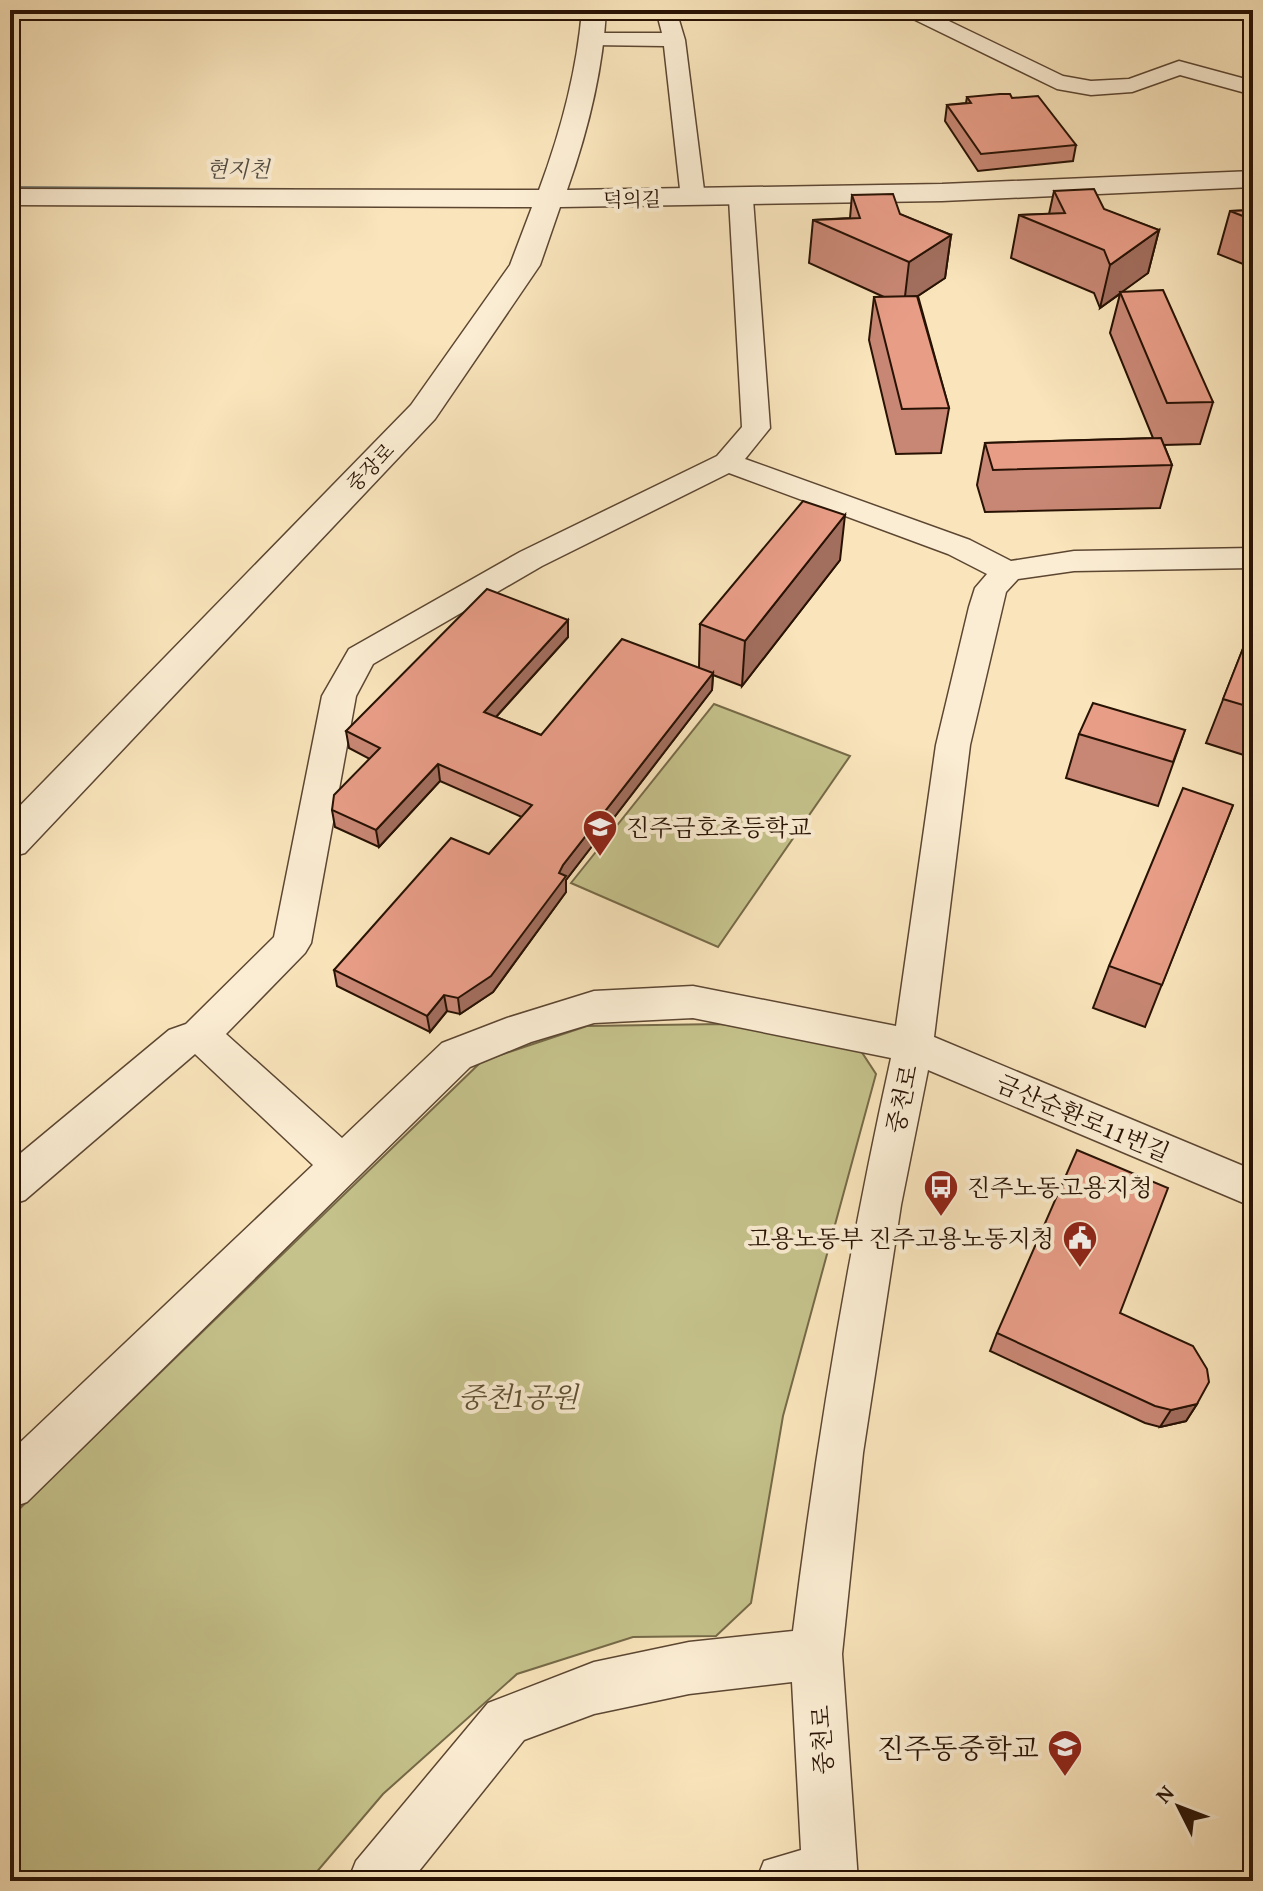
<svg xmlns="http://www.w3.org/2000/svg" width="1263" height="1891" viewBox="0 0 1263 1891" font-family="'Gentium Book Plus','Noto Serif KR',serif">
  <rect width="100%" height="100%" fill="#f9e4bb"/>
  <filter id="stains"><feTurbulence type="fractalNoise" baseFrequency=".0025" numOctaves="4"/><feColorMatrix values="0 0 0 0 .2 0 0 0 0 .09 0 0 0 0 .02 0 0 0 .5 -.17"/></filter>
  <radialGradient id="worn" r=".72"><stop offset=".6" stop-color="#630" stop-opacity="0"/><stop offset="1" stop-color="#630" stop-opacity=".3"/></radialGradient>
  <g fill="#c5c28b" stroke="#766a48" stroke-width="2">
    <polygon points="714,704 850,756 718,947 571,883"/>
    <polygon points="722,1024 859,1048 876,1074 783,1416 751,1603 716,1636 633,1637 517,1674 383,1794 309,1881 10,1881 10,1518 482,1061 587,1026"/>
  </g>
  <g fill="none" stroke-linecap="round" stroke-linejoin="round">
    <polygon fill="#717871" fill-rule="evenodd" points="10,186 293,188 296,190 293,192 10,190"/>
    <g stroke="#5c4632" stroke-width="3">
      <g id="minor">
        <polygon points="656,10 676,10 685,40 705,198 702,203 684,203 681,198 664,46 592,45 581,39 592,33 662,33"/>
        <polygon points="900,10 926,10 1063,76 1091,81 1129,79 1179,61 1253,81 1253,95 1180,75 1132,92 1091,95 1057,89 903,14"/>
        <path d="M 741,192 L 750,194 L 753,199 L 770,428 L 745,459 L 970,540 L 1011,561 L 1074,551 L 1253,548 L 1253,568 L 1074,571 L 1018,579 L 1006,592 L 970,745 L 934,1037 L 1253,1170 L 1253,1207 L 928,1070 L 901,1205 L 863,1453 L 842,1654 L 858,1881 L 756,1881 L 764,1861 L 801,1850 L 792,1682 L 689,1694 L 594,1714 L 524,1740 L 411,1881 L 348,1881 L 356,1861 L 488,1703 L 594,1662 L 689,1642 L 793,1631 C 817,1437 849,1248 891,1058 L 693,1018 L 594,1023 L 531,1042 L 470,1067 L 27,1502 L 10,1508 L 10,1452 L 313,1165 L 195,1054 L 25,1200 L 10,1205 L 10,1162 L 169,1030 L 186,1024 L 274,937 L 322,696 L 349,649 L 520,552 L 717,456 L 742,427 L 729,199 L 732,194 ZM 729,473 L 948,554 L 987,574 L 975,588 L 969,607 L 936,745 L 896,1026 L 693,986 L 594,991 L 507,1018 L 442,1043 L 342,1138 L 226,1034 L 305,953 L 311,943 L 356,696 L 373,664 L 542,566 Z"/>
      </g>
    </g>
    <g stroke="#5c4632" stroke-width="3">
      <path id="tertiary" d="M 582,10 L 606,10 C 603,70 587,134 567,190 L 942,184 L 1253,171 L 1253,187 L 942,201 L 560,207 L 540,265 L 435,419 L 25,853 L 10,857 L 10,816 L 411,405 L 510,265 L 532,207 L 10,205 L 10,189 L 539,190 C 560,134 577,71 582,10 Z"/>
    </g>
    <use href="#minor" fill="#fbedd3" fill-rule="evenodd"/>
    <use href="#tertiary" fill="#fbedd3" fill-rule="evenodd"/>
  </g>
  <g fill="#c88774" stroke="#281204" stroke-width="2">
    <polygon points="967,97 1012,98 1076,145 1073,161 978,171 945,121 947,105 966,103"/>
    <polygon points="1054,191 1159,230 1148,273 1122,291 1213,402 1200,444 1164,445 1172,465 1160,508 985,512 977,485 985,443 1153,438 1110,333 1120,294 1100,308 1094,293 1011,258 1019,215 1049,214"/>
    <polygon points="852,195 951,235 945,278 918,296 949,408 941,453 896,454 869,340 874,297 884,297 809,263 813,220 850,218"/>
    <polygon points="1253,210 1253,268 1218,254 1230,211"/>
    <polygon points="840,560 742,686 713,675 712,690 566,880 566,892 493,992 460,1014 447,1011 430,1032 337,986 334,970 489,854 522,817 440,781 379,847 335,827 332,810 370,759 349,748 346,731 568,620 568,637 496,717 541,735 699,668 700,624"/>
    <polygon points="1253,623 1253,750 1250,757 1206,743"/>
    <polygon points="1185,730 1158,806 1066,778 1079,734"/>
    <polygon points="1233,805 1145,1027 1093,1008 1109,966"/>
    <polygon points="1120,1313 1197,1404 1186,1421 1160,1427 1145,1423 990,1351 997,1333"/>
  </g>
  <g fill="#a26e5e" stroke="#281204" stroke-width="2">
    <polygon points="1159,230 1148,273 1100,308 1110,265"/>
    <polygon points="951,235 945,278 904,305 909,262"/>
    <polygon points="845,515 840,560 742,686 745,641"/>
    <polygon points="568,620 568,637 485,729 484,712"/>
    <polygon points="713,673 712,690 566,880 566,892 493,992 460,1014 458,998 563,865"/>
    <polygon points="438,764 440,781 379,847 376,830"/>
    <polygon points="444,995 447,1011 430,1032 427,1016"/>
    <polygon points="1197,1404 1186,1421 1160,1427 1171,1410"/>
  </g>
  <g fill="#e89d87" stroke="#281204" stroke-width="2">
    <polygon points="1000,94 1010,94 1012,98 1038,96 1076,145 981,154 947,105 971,103 967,97"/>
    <polygon points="1094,189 1104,209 1159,230 1110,265 1104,250 1019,215 1065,213 1054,191"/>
    <polygon points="893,194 900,214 951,235 909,262 813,220 860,218 852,195"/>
    <polygon points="1253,210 1253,220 1230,211"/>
    <polygon points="1163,290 1213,402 1167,403 1120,292"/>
    <polygon points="917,296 949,408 902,409 874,297"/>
    <polygon points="1161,438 1172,465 993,470 985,443"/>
    <polygon points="803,501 845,515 745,641 700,624"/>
    <polygon points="487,589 568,620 484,712 541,735 622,639 713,673 563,865 559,873 566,876 491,976 458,998 444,995 427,1016 334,970 451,838 489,854 532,805 438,764 376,830 332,810 334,795 380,748 346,731"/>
    <polygon points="1253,623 1253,708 1223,699"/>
    <polygon points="1093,703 1185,730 1173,762 1079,734"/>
    <polygon points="1183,788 1233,805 1162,985 1109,966"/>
    <polygon points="1077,1150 1168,1188 1120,1313 1193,1346 1207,1369 1209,1382 1197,1404 1171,1410 1155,1406 997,1333"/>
  </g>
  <defs>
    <g id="school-pin" transform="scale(1.8)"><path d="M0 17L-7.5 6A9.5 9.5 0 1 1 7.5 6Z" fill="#8f2418" stroke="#fbedd3"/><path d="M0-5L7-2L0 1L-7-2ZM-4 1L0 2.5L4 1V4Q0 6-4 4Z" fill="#fff"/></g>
    <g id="bus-pin" transform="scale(1.8)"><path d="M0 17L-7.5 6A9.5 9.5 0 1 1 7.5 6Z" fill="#8f2418" stroke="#fbedd3"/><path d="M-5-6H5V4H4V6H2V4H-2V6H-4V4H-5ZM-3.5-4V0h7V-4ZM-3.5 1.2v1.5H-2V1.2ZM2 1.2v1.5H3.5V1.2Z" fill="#fff"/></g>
    <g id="civic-pin" transform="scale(1.8)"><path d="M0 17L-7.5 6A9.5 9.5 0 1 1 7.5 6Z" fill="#8f2418" stroke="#fbedd3"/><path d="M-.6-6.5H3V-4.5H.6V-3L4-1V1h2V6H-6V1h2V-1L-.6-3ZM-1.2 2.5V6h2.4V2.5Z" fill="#fff"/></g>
  </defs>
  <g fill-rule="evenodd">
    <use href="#school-pin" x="600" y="827"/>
    <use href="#bus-pin" x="941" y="1187"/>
    <use href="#civic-pin" x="1080" y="1238"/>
    <use href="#school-pin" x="1065" y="1747"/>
  </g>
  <g text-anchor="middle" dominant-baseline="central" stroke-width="8" stroke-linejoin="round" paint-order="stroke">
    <g font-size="20" fill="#281204" stroke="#fbedd3">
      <text transform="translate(632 199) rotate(-1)">덕의길</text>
      <text transform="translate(370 467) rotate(-46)">중장로</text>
    </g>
    <g font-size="22" font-style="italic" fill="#534e44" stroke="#fbedd3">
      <text x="238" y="169">현지천</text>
    </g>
    <g font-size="24" fill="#281204" stroke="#fbedd3" text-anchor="start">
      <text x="626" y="827">진주금호초등학교</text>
      <text x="967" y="1187">진주노동고용지청</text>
      <text x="1054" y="1238" text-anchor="end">고용노동부 진주고용노동지청</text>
    </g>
    <g font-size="24" fill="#281204" stroke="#fbedd3">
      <text transform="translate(902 1099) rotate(-78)">중천로</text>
      <text transform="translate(1083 1118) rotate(23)">금산순환로11번길</text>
      <text transform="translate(822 1740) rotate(-93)">중천로</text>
    </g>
    <g font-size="28" font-style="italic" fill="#5f5033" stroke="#fbedd3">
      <text x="518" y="1396">중천1공원</text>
    </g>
    <g font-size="28" fill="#281204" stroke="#fbedd3" text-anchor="end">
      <text x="1039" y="1747">진주동중학교</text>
    </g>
  </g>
  <rect width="1263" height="1891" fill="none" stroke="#f9e4bb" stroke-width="40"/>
  <rect x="12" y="12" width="1239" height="1867" fill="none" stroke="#281204" stroke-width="4"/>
  <rect x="20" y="20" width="1223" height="1851" fill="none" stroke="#281204" stroke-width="2"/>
  <g transform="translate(1179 1807) rotate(312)" stroke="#fbedd3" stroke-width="6" paint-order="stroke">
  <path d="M0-6L14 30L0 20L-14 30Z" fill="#281204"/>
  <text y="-12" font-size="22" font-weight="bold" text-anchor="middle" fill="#281204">N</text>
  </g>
  <rect width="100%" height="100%" filter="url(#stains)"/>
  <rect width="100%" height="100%" fill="url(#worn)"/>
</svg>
